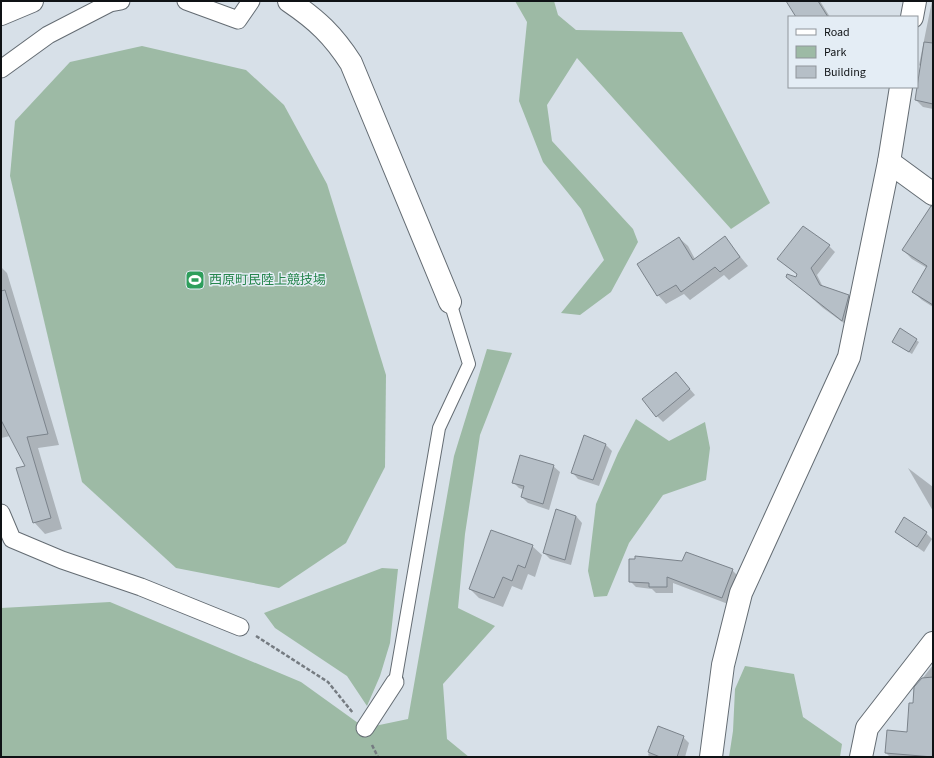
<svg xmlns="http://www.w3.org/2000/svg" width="934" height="758" viewBox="0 0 934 758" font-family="'Source Sans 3','Noto Sans JP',sans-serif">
  <rect width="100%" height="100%" fill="#d7e0e8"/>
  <g fill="#9dbaa5">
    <polygon points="515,1 554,1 558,15 576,30 682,32 770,203 731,229 577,58 547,105 552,141 633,229 638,242 611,292 580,315 561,313 604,260 581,209 543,162 519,101 527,22"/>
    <polygon points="142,46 246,70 284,105 327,184 386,375 385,467 346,543 279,588 176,568 82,482 10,176 15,121 70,62"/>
    <polygon points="487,349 512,353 480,435 465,534 458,608 495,626 443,684 447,739 469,757 1,757 1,608 110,602 301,682 365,728 408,719 454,456"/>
    <polygon points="636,419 669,441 705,422 710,448 706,480 663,495 629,543 607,596 594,597 588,571 596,504 618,453"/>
    <polygon points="382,568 398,569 390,643 380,676 367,706 347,676 275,628 264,613"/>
    <polygon points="745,666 794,674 803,717 842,744 840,757 729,757 733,731 735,689"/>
  </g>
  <g fill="#0003">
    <polygon points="798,1 820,1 830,17 797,17"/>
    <polygon points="932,1 933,1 933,109 923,107 916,100 921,67 919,65"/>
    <polygon points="933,225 933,307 922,300 913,292 927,268 912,259 903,250"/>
    <polygon points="679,238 688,246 695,259 725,238 748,266 729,280 724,275 690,300 684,294 666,304 658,295"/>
    <polygon points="829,246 835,252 817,275 823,287 848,296 855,302 848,326 823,308 787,276 797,278 798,275 785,265"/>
    <polygon points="1,267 7,273 59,445 38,448 62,529 45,534 34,522 26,467 10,436 1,438"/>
    <polygon points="916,340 919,342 912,354 896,344"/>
    <polygon points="682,380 695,395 663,422 657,416"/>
    <polygon points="606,445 612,451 599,486 578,479 572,472"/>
    <polygon points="553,466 560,472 549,510 528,503 522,497 524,490 519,488 513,482"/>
    <polygon points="908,468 933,487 933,511"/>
    <polygon points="576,516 582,523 571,565 550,559 544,553"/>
    <polygon points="896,532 926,533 932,539 924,552"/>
    <polygon points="532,546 542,555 535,577 528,574 522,590 512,586 503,607 479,598 470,589"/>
    <polygon points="683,562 732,570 738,576 728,604 673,583 673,593 656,593 652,589 636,587 630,581"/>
    <polygon points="933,665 933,757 890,757 886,753 908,733 914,704 915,688"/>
    <polygon points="659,728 683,737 689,743 685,757 650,757 648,755"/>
  </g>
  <g fill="#b6bfc7" stroke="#7b838b">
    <polygon points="786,1 818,1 828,17 796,17"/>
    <polygon points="924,42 933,43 933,104 915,100"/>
    <polygon points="931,206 933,206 933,305 912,292 927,266 902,250"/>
    <polygon points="803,226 830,245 811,268 820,285 849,295 842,321 786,277 787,274 796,277 797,274 777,259"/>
    <polygon points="725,236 740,257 720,272 715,267 681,292 676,285 657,296 637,264 679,237 693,260"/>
    <polygon points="5,290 48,434 27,437 51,518 33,523 16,468 25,466 1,420 1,291"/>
    <polygon points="900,328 917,339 909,352 892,342"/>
    <polygon points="676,372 690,389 656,417 642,399"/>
    <polygon points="584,435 606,444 593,480 571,473"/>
    <polygon points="520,455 554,465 543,504 521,497 524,486 512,483"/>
    <polygon points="556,509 576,516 565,560 543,553"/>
    <polygon points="904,517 927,532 917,547 895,532"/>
    <polygon points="491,530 533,545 525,568 518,565 512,581 503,577 494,598 469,589"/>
    <polygon points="686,552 733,569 722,598 667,577 667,587 649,587 649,583 629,582 629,559 635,559 635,556 682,561"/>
    <polygon points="933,677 933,757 885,753 887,730 907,732 909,703 913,703 914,687 922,678"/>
    <polygon points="658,726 684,736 677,757 660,757 648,752"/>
  </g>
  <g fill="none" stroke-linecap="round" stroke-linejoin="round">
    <g stroke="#646c73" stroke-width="14">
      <polyline id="service" points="395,682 439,428 469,364 450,302"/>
    </g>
    <g stroke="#646c73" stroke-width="19">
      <g id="pedestrian">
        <polyline points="186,1 238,20 251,1"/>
        <polyline points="1,69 48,35 110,3 121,1"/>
        <polyline points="1,513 12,539 62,560 141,587 240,627"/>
        <polyline points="365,728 395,682"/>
      </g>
    </g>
    <g stroke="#646c73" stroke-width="24">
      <g id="minor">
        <polyline points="889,162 933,194"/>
        <polyline points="861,757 867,728 933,643"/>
      </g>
    </g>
    <g stroke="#646c73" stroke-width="24">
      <g id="tertiary">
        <path d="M 289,1 C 317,20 333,35 351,63 L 450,302"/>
        <polyline points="1,14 32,1"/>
        <polyline points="912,17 915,1"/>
        <polyline points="711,757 723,665 741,593 849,357 889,162 901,87"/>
      </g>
    </g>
    <g stroke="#757b81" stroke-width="2.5" stroke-dasharray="4 2" stroke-linecap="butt">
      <polyline points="256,636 328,682 353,713"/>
      <polyline points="372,745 378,757"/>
    </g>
    <use href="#service" stroke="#fff" stroke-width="12"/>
    <use href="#pedestrian" stroke="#fff" stroke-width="17"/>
    <use href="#minor" stroke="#fff" stroke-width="22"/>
    <use href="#tertiary" stroke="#fff" stroke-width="22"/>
  </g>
  <defs>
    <g id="stadium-square" transform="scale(1)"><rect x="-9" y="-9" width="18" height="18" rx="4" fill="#2e9e5b" stroke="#e4edf5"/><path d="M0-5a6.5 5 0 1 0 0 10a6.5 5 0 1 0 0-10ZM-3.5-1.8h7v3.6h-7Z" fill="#fff"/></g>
  </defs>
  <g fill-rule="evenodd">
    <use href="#stadium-square" x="195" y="280"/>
  </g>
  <g text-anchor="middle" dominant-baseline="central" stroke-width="3" stroke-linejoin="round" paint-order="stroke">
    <g font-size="13" fill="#27864d" stroke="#e4edf5" text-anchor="start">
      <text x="209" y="280">西原町民陸上競技場</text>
    </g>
  </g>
  <rect width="934" height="758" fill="none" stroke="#0f1215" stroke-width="4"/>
  <rect x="788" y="16" width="130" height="72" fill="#e4edf5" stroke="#8f959b"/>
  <rect x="796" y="29" width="20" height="6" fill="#ffffff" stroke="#8f959b"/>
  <text x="824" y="36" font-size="12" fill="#0f1215">Road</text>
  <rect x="796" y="46" width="20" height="12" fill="#9dbaa5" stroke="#8f959b"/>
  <text x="824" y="56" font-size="12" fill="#0f1215">Park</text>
  <rect x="796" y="66" width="20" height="12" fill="#b6bfc7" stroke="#8f959b"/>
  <text x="824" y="76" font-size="12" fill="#0f1215">Building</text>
</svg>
